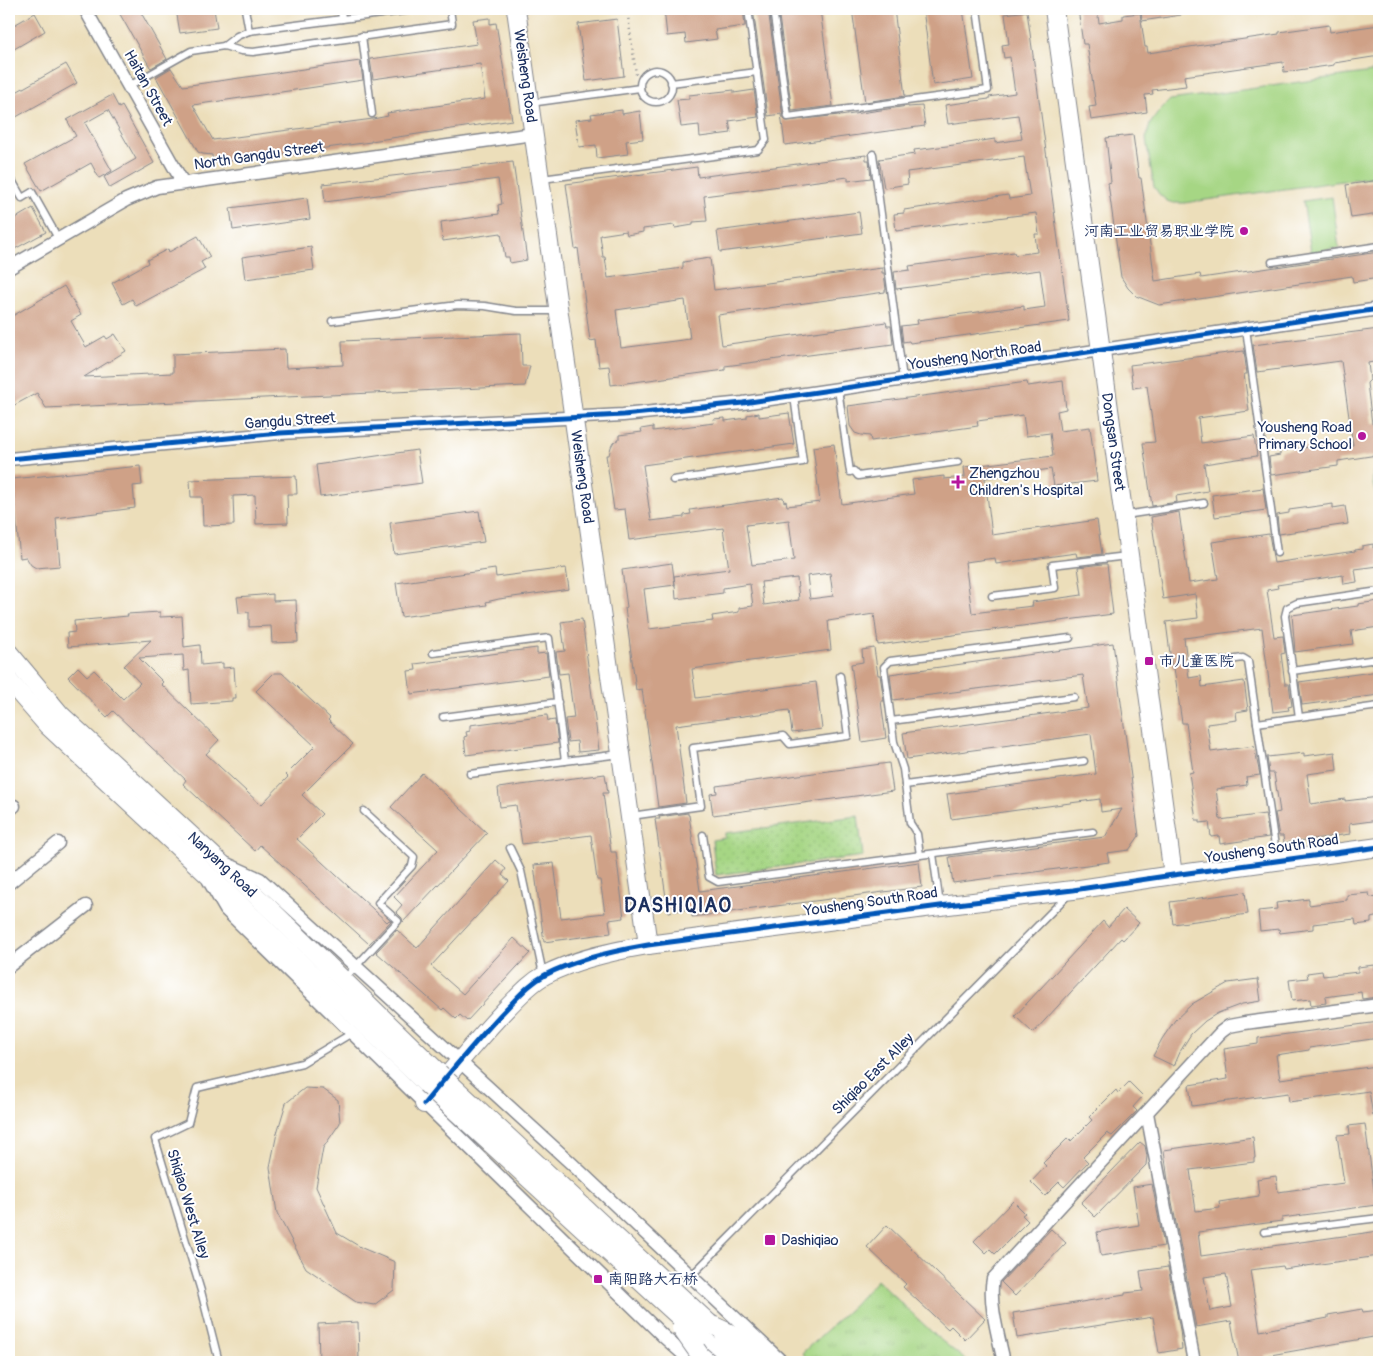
<svg xmlns="http://www.w3.org/2000/svg" width="1388" height="1371" viewBox="0 0 1388 1371" font-family="Pangolin,'LXGW WenKai TC',sans-serif">
  <defs>
    <pattern id="grass-dots" width="8" height="8" patternUnits="userSpaceOnUse" patternTransform="scale(1.25)"><rect width="8" height="8" fill="#a6d684"/><path d="M2 2h.1M6 6h.1" fill="none" stroke="#8eb874" stroke-width="1.8" stroke-linecap="round"/></pattern>
    <pattern id="park-tufts" width="24" height="20" patternUnits="userSpaceOnUse" patternTransform="scale(1.25)"><rect width="24" height="20" fill="#a6d684"/><path d="M3 7l-1-3M5 7V3M7 7l1-3M15 17l-1-3M17 17v-4M19 17l1-3" fill="none" stroke="#8eb874"/></pattern>
  </defs>
  <rect width="100%" height="100%" fill="#fff"/>
  <filter id="ink" filterUnits="userSpaceOnUse"><feTurbulence type="fractalNoise" baseFrequency=".02" numOctaves="2"/><feDisplacementMap in="SourceGraphic" scale="10" xChannelSelector="R" yChannelSelector="G"/><feConvolveMatrix kernelMatrix="1 2 1 2 8 2 1 2 1" color-interpolation-filters="sRGB"/></filter>
  <filter id="wash" filterUnits="userSpaceOnUse"><feTurbulence type="fractalNoise" baseFrequency=".0096" numOctaves="4" result="noise"/><feDisplacementMap in="SourceGraphic" scale="20" xChannelSelector="R" yChannelSelector="G"/><feGaussianBlur stdDeviation="1.12" result="paint"/><feColorMatrix in="noise" values="0 0 0 0 0 0 0 0 0 0 0 0 0 0 0 0 0 1.4 0 .05"/><feComposite in="paint" operator="in"/></filter>
  <g filter="url(#wash)">
    <rect width="100%" height="100%" fill="#ecdeba"/>
    <polygon fill="url(#grass-dots)" stroke="#608271" points="858,816 863,856 716,875 712,840 725,838 725,833"/>
    <polygon fill="url(#park-tufts)" stroke="#608271" points="877,1280 937,1337 968,1362 811,1362 802,1353 853,1306"/>
    <g fill="#a6d684" stroke="#608271">
      <polygon points="1379,71 1379,176 1184,203 1173,203 1167,201 1160,195 1154,187 1146,139 1150,124 1160,110 1170,100"/>
      <polygon points="1332,197 1339,248 1311,252 1303,201"/>
      <path d="M 1379,455 L 1379,500 C 1370,485 1371,470 1379,455 Z"/>
    </g>
    <g id="blocks">
      <g fill="#cfa187" fill-rule="evenodd">
        <polygon points="117,9 139,9 167,59 151,68 150,67"/>
        <polygon points="176,9 190,9 190,12 214,9 217,28 180,33"/>
        <polygon points="664,9 743,9 745,26 715,30 717,39 686,43 685,34 667,36"/>
        <polygon points="753,9 768,9 783,118 786,121 839,115 840,116 908,106 908,107 922,106 925,126 785,145 781,114 768,116"/>
        <polygon points="778,9 820,9 833,106 792,111"/>
        <polygon points="852,9 894,9 905,96 865,102"/>
        <polygon points="923,9 963,9 973,79 933,85"/>
        <polygon points="1078,9 1097,9 1099,23 1123,19 1123,15 1140,13 1145,47 1147,47 1148,53 1279,34 1279,32 1329,25 1330,32 1379,25 1379,56 1334,63 1334,65 1284,72 1283,62 1184,76 1186,86 1152,90 1153,94 1145,95 1147,112 1091,120 1089,107 1096,106 1087,44 1083,44"/>
        <polygon points="1141,9 1181,9 1181,15 1142,21"/>
        <polygon points="1027,11 1069,321 910,343 909,341 903,342 901,326 918,324 917,320 1024,306 1024,310 1045,307 1040,270 896,289 894,272 910,270 909,266 1014,252 1015,255 1037,252 1035,234 1039,234 1036,213 896,231 894,214 904,213 904,210 1008,195 1009,199 1030,196 1024,157 907,172 908,184 884,188 879,159 915,154 914,150 947,146 995,139 995,143 1022,139 1018,115 948,124 945,105 989,99 989,97 1015,93 1010,57 1004,58 1002,45 1009,44 1005,14"/>
        <polygon points="35,13 45,31 9,52 9,28"/>
        <polygon points="490,18 490,24 496,23 512,120 371,141 371,142 213,163 212,155 203,154 198,152 156,77 171,68 183,86 360,61 363,80 193,105 213,140 373,119 388,116 387,113 485,99 480,64 373,79 370,59 477,44 473,20"/>
        <polygon points="617,19 624,76 586,81 578,24"/>
        <polygon points="66,64 77,83 9,121 9,96"/>
        <polygon points="734,90 734,93 754,90 758,117 729,121 731,133 700,137 699,125 681,127 677,100 689,99 689,95"/>
        <polygon points="112,95 119,108 122,106 154,163 110,188 104,177 136,159 108,110 85,123 112,171 99,178 91,163 41,191 25,164 76,136 67,120"/>
        <polygon points="622,110 622,114 640,111 643,139 626,141 628,154 597,158 596,145 579,147 575,120 592,118 591,114"/>
        <polygon points="1133,135 1139,178 1141,178 1155,281 1200,274 1201,278 1379,252 1379,278 1353,282 1352,276 1159,305 1136,296 1128,288 1121,277 1108,183 1111,182 1106,138"/>
        <path d="M 866,155 L 866,160 L 869,160 L 871,178 L 848,181 L 848,177 L 704,196 L 707,221 L 693,222 L 693,225 L 675,228 L 674,225 L 643,229 L 643,232 L 627,235 L 626,231 L 600,235 L 603,257 L 605,257 L 608,278 L 683,268 L 683,262 L 710,258 L 714,290 L 882,268 L 882,273 L 884,273 L 886,290 L 885,290 L 885,292 L 718,315 L 722,345 L 886,322 L 887,326 L 891,326 L 893,344 L 725,366 L 725,370 L 611,385 L 609,366 L 599,367 L 596,340 L 590,341 L 578,248 L 575,249 L 566,184 L 697,167 L 698,177 ZM 685,300 L 690,339 L 621,348 L 616,310 Z"/>
        <polygon points="513,162 527,260 510,263 509,257 505,257 501,233 443,241 441,222 499,214 498,205 502,204 498,179 325,202 323,184"/>
        <polygon points="1379,180 1379,214 1351,218 1346,185"/>
        <polygon points="307,198 310,219 233,230 230,208"/>
        <polygon points="33,208 46,232 9,252 9,222"/>
        <polygon points="859,212 862,233 720,252 717,231"/>
        <polygon points="198,236 210,257 201,262 205,269 136,306 132,299 123,304 112,283 148,263 147,260 168,249 169,252"/>
        <polygon points="311,247 314,270 245,279 242,257"/>
        <polygon points="64,286 81,315 71,321 86,347 105,336 107,339 115,334 126,351 84,377 173,373 173,354 285,349 286,368 343,365 342,341 521,333 522,366 530,366 525,386 46,408 37,393 9,408 9,318"/>
        <polygon points="1379,329 1379,361 1368,363 1370,380 1367,383 1372,424 1378,424 1379,435 1379,441 1375,442 1377,455 1338,461 1338,466 1271,475 1269,457 1280,455 1280,451 1324,445 1324,449 1353,445 1341,361 1257,372 1253,345"/>
        <polygon points="1244,351 1247,374 1244,374 1249,411 1198,418 1201,443 1254,436 1257,456 1204,464 1208,491 1176,496 1177,502 1152,506 1143,443 1155,442 1147,386 1133,388 1130,365"/>
        <path d="M 1063,381 L 1066,409 L 1057,411 L 1060,431 L 1090,427 L 1097,481 L 1054,486 L 1051,469 L 985,478 L 992,535 L 1097,520 L 1102,554 L 1077,557 L 1076,553 L 996,564 L 995,558 L 965,562 L 972,613 L 1033,606 L 1032,602 L 1082,595 L 1078,567 L 1103,564 L 1107,564 L 1113,614 L 878,645 L 874,614 L 828,621 L 831,650 L 692,669 L 696,698 L 816,682 L 822,729 L 792,733 L 789,710 L 676,725 L 686,803 L 658,807 L 642,689 L 636,690 L 625,608 L 627,607 L 622,570 L 672,563 L 675,585 L 674,576 L 729,569 L 723,528 L 629,540 L 625,509 L 614,510 L 606,455 L 609,455 L 611,447 L 613,443 L 619,439 L 619,435 L 642,432 L 641,429 L 653,427 L 653,431 L 714,423 L 713,419 L 725,418 L 725,421 L 747,418 L 747,415 L 759,413 L 759,417 L 789,413 L 794,444 L 643,465 L 651,521 L 684,517 L 684,515 L 691,514 L 690,510 L 783,497 L 784,502 L 786,501 L 787,506 L 820,502 L 813,447 L 834,444 L 842,504 L 914,494 L 912,480 L 944,476 L 944,479 L 965,477 L 964,467 L 1053,456 L 1050,433 L 1026,436 L 1023,415 L 977,421 L 978,426 L 871,441 L 870,436 L 861,435 L 855,433 L 850,426 L 848,406 L 1027,382 L 1028,386 ZM 789,520 L 794,560 L 752,565 L 746,525 ZM 830,573 L 833,596 L 810,599 L 807,576 ZM 797,578 L 799,600 L 764,605 L 761,582 ZM 750,584 L 753,606 L 739,608 L 739,612 L 712,616 L 713,621 L 649,629 L 644,589 L 675,585 L 676,599 L 723,593 L 723,588 Z"/>
        <polygon points="417,450 422,483 320,497 316,465"/>
        <polygon points="140,466 142,485 133,486 135,508 56,518 60,566 36,568 31,565 26,557 20,558 12,479"/>
        <polygon points="296,476 297,494 287,494 288,523 256,524 255,495 233,496 234,525 203,526 202,497 191,497 190,480"/>
        <polygon points="1263,488 1266,510 1215,517 1212,495"/>
        <polygon points="1333,504 1333,508 1345,506 1348,524 1279,534 1277,515 1289,513 1289,510"/>
        <polygon points="479,511 484,542 394,554 390,523"/>
        <polygon points="1179,512 1189,583 1218,579 1212,542 1269,534 1274,563 1355,551 1355,550 1362,549 1362,546 1373,544 1373,548 1379,547 1379,566 1355,569 1357,582 1344,584 1343,575 1277,585 1278,588 1267,590 1274,637 1283,636 1285,653 1281,654 1285,684 1289,684 1292,706 1288,707 1289,710 1273,712 1262,628 1184,638 1189,678 1201,676 1202,687 1244,681 1248,710 1236,712 1237,720 1207,724 1211,752 1254,746 1260,775 1246,777 1247,785 1216,789 1220,820 1265,814 1269,837 1220,844 1219,836 1211,837 1209,822 1200,823 1200,820 1196,820 1189,773 1193,772 1186,723 1182,723 1174,668 1172,669 1166,622 1198,618 1195,594 1163,599 1151,517"/>
        <polygon points="566,568 569,589 499,599 486,602 487,605 401,617 396,583 495,569 496,577"/>
        <polygon points="273,594 273,601 296,600 298,642 272,643 271,626 249,627 249,612 239,613 237,597"/>
        <polygon points="1379,601 1379,627 1351,631 1353,644 1295,652 1292,615 1358,606 1358,604"/>
        <polygon points="160,612 160,617 182,616 184,647 200,645 201,665 223,663 223,668 234,667 236,698 232,698 232,701 191,704 189,670 184,671 183,655 139,658 163,682 161,684 219,740 206,754 261,805 288,777 286,775 315,746 256,691 274,673 282,673 330,718 328,720 353,744 302,795 322,814 297,839 387,922 389,920 391,921 369,944 260,845 255,851 183,784 186,780 113,711 107,717 68,677 78,667 87,676 94,670 123,699 140,683 124,666 151,640 68,647 67,633 75,632 74,621 128,616 127,614"/>
        <polygon points="582,619 599,750 578,752 577,741 568,742 565,719 574,718 568,673 559,674 556,652 565,651 561,622"/>
        <polygon points="1113,643 1139,836 1129,850 1107,853 1109,862 953,883 949,857 1105,837 1122,809 1101,812 1100,799 951,819 947,794 1096,774 1091,734 907,759 903,733 1088,708 1083,675 893,700 890,674"/>
        <polygon points="537,648 537,654 546,653 549,676 411,694 408,671 416,670 415,664"/>
        <polygon points="874,648 878,675 880,675 884,701 881,701 886,738 862,742 851,664 863,662 862,650"/>
        <polygon points="1379,671 1379,695 1302,705 1299,682"/>
        <polygon points="547,715 548,721 555,720 558,743 466,755 464,737 467,736 466,732 470,731 470,725"/>
        <polygon points="1335,752 1337,770 1307,774 1311,804 1345,799 1345,801 1379,797 1379,820 1349,824 1350,834 1284,843 1283,836 1279,836 1275,813 1280,812 1274,773 1269,773 1267,757 1304,753 1304,756"/>
        <polygon points="889,763 893,791 713,815 710,794 717,793 716,786"/>
        <polygon points="422,773 487,833 403,922 402,918 396,912 402,905 394,897 438,850 391,807"/>
        <polygon points="605,774 608,793 603,793 611,852 616,852 624,918 609,920 611,933 544,942 534,865 554,863 561,918 605,913 600,880 597,880 591,835 522,844 516,805 500,807 498,788"/>
        <polygon points="688,813 688,815 689,815 700,891 919,862 922,887 692,917 691,909 668,912 655,819 660,819 659,817"/>
        <polygon points="496,860 506,869 502,875 509,881 431,966 463,994 514,938 530,953 467,1021 460,1015 456,1019 444,1008 442,1010 376,952 397,930 417,948"/>
        <polygon points="1245,892 1248,914 1173,924 1170,902"/>
        <polygon points="1369,893 1370,897 1379,896 1379,916 1371,918 1371,923 1356,925 1355,919 1313,924 1313,929 1280,933 1279,929 1260,931 1258,911 1277,909 1276,903 1309,899 1309,905 1347,900 1347,895"/>
        <polygon points="1124,909 1139,923 1123,940 1121,938 1033,1033 1015,1016 1103,921 1108,927"/>
        <polygon points="1374,965 1374,970 1379,969 1379,990 1377,990 1377,997 1362,999 1361,992 1325,997 1326,1003 1311,1005 1310,999 1292,1001 1289,980 1308,978 1307,973 1322,971 1323,976 1358,972 1358,967"/>
        <polygon points="1258,979 1261,1001 1242,1004 1218,1013 1205,1021 1191,1034 1181,1050 1174,1066 1153,1056 1162,1039 1175,1020 1192,1004 1228,983"/>
        <polygon points="1379,1022 1379,1038 1309,1048 1309,1050 1276,1055 1280,1079 1377,1066 1377,1069 1379,1069 1379,1115 1373,1116 1369,1091 1289,1102 1288,1093 1192,1106 1189,1085 1228,1079 1224,1049 1258,1044 1258,1038"/>
        <polygon points="1129,1082 1143,1096 1133,1107 1137,1111 1112,1136 1107,1133 1083,1157 1088,1162 1064,1187 1059,1182 1045,1196 1031,1182 1046,1166 1043,1163 1068,1138 1071,1141 1092,1120 1089,1117 1116,1090 1118,1093"/>
        <polygon points="305,1088 323,1089 338,1100 340,1123 323,1148 316,1187 337,1233 362,1248 395,1262 394,1290 374,1305 356,1302 306,1268 277,1213 270,1167 277,1133 286,1103"/>
        <path d="M 1365,1124 L 1376,1205 L 1282,1218 L 1282,1221 L 1198,1232 L 1201,1256 L 1379,1231 L 1379,1256 L 1284,1269 L 1283,1266 L 1250,1270 L 1260,1331 L 1328,1318 L 1328,1315 L 1362,1309 L 1363,1312 L 1379,1310 L 1379,1336 L 1265,1356 L 1267,1362 L 1239,1362 L 1231,1321 L 1196,1327 L 1168,1181 L 1164,1150 L 1253,1137 L 1255,1158 L 1254,1158 L 1254,1162 L 1190,1170 L 1196,1211 L 1220,1208 L 1219,1202 L 1259,1196 L 1257,1179 L 1276,1176 L 1278,1192 L 1344,1183 L 1337,1135 L 1350,1134 L 1349,1126 ZM 1226,1274 L 1232,1307 L 1210,1311 L 1204,1277 Z"/>
        <polygon points="1140,1142 1145,1146 1147,1156 1146,1165 1095,1217 1081,1203"/>
        <polygon points="1152,1184 1164,1246 1101,1256 1097,1232 1139,1225 1133,1187"/>
        <polygon points="1013,1201 1025,1213 1022,1215 1028,1221 995,1254 990,1249 986,1253 974,1241"/>
        <polygon points="887,1225 985,1319 965,1340 951,1326 948,1329 903,1287 906,1284 867,1247"/>
        <polygon points="1051,1229 1066,1243 1015,1296 1001,1282"/>
        <polygon points="1168,1267 1180,1330 1182,1349 1159,1353 1153,1317 1017,1338 1013,1313 1125,1295 1125,1293 1143,1291 1140,1271"/>
        <polygon points="358,1322 359,1362 319,1362 318,1324"/>
      </g>
    </g>
  </g>
  <g filter="url(#ink)">
    <use href="#blocks" fill-opacity="0" stroke="#84868c" stroke-width="1"/>
    <g fill="none" stroke-linecap="round" stroke-linejoin="round">
      <g stroke="#84868c" stroke-width="9">
        <g id="lane">
          <polyline points="245,9 249,31"/>
          <polyline points="341,9 342,19"/>
          <polyline points="773,9 788,117 988,90 977,9"/>
          <polyline points="362,36 372,114"/>
          <polyline points="224,46 237,36 249,31 420,9"/>
          <circle cx="656" cy="86" r="16"/>
          <polyline points="671,83 757,72"/>
          <polyline points="129,86 191,51 224,46 241,51 253,52 452,24 450,9"/>
          <polyline points="530,103 640,88"/>
          <polyline points="873,154 903,379"/>
          <polyline points="9,175 22,198 32,192 59,240"/>
          <polyline points="542,179 758,150 766,140 748,9"/>
          <polyline points="1272,262 1379,246"/>
          <polyline points="332,321 458,305 485,306 516,311 556,311"/>
          <polyline points="1246,329 1277,553"/>
          <polyline points="838,389 850,472 854,471 858,476 958,462"/>
          <polyline points="673,480 803,462 794,396"/>
          <polyline points="1125,515 1204,503"/>
          <polyline points="992,596 1055,588 1052,565 1127,556"/>
          <polyline points="433,653 549,638 565,761 620,754"/>
          <polyline points="1204,664 1243,658 1248,661 1277,860"/>
          <polyline points="1292,671 1377,659"/>
          <polyline points="443,717 558,702"/>
          <polyline points="1299,717 1285,616 1287,608 1297,603 1379,591"/>
          <polyline points="891,721 1074,697"/>
          <polyline points="1257,723 1379,706"/>
          <polyline points="470,774 565,761"/>
          <polyline points="905,785 1084,761"/>
          <polyline points="631,816 701,806 693,748 783,736 790,744 848,736 840,676"/>
          <polyline points="703,835 709,877 718,882 1093,832"/>
          <polyline points="510,848 521,871 543,974"/>
          <polyline points="933,854 940,905"/>
          <polyline points="920,855 917,834 910,823 903,769 894,742 884,667 890,661 1070,638"/>
          <polyline points="344,979 398,921 378,903 412,866 414,857 364,811"/>
          <polyline points="1264,1232 1379,1218"/>
          <polyline points="691,1276 1068,895"/>
          <polyline points="219,1362 201,1291 155,1139 188,1123 197,1088 302,1063 352,1033"/>
        </g>
      </g>
      <g stroke="#84868c" stroke-width="15">
        <g id="street">
          <polyline points="85,9 183,183"/>
          <polyline points="9,268 126,200 157,187 533,134"/>
          <polyline points="9,459 280,433 623,415 743,403 1379,309"/>
          <polyline points="9,810 14,806"/>
          <polyline points="227,864 260,879 572,1164 782,1362"/>
          <polyline points="209,881 226,910 663,1336 692,1362"/>
          <polyline points="9,883 58,843"/>
          <polyline points="9,966 86,906"/>
          <polyline points="1147,1113 1194,1362"/>
          <path d="M 1004,1362 C 999,1339 988,1301 993,1279 L 1221,1032 L 1229,1026 L 1245,1023 L 1379,1005"/>
        </g>
      </g>
      <g stroke="#84868c" stroke-width="20">
        <g id="secondary">
          <polyline points="516,9 648,945"/>
          <polyline points="1054,9 1173,875"/>
          <polyline points="9,653 60,714 265,904 439,1073"/>
          <polyline points="9,681 48,726 253,917 426,1084"/>
          <path d="M 424,1104 C 451,1071 478,1038 507,1008 C 519,996 530,983 545,975 C 576,959 613,951 648,945 L 940,906 L 1073,890 L 1173,875 L 1379,847"/>
          <polyline points="710,1324 751,1343 773,1362"/>
          <polyline points="700,1336 729,1362"/>
          <polyline points="724,1336 752,1362"/>
        </g>
      </g>
      <polyline stroke="#84868c" stroke-width="2.5" stroke-dasharray="1 4" stroke-linecap="butt" points="627,9 636,74 639,78"/>
      <use href="#lane" stroke="#fff" stroke-width="6"/>
      <use href="#street" stroke="#fff" stroke-width="12"/>
      <use href="#secondary" stroke="#fff" stroke-width="18"/>
      <g stroke="#84868c" stroke-width="20" stroke-linecap="butt">
        <g id="secondary-bridge">
          <polyline points="439,1073 710,1324"/>
          <polyline points="426,1084 700,1336"/>
          <polyline points="681,1328 700,1355 708,1362"/>
        </g>
      </g>
      <use href="#secondary-bridge" stroke="#fff" stroke-width="18"/>
      <g stroke="#fff" stroke-width="8">
        <g id="cycleway">
          <polyline points="9,459 280,433 623,415 743,403 1379,309"/>
          <path d="M 424,1104 C 451,1071 478,1038 507,1008 C 519,996 530,983 545,975 C 576,959 613,951 648,945 L 940,906 L 1073,890 L 1173,875 L 1379,847"/>
        </g>
      </g>
      <use href="#cycleway" stroke="#0057b8" stroke-width="5"/>
    </g>
  </g>
  <g fill="#b5179e" stroke="#fff" stroke-width="2">
    <circle cx="1244" cy="231" r="5"/>
    <circle cx="1362" cy="436" r="5"/>
    <path d="M955.5 474.5h5v5h5v5h-5v5h-5v-5h-5v-5h5z"/>
    <rect x="1144" y="656" width="10" height="10" rx="2.5"/>
    <rect x="764" y="1234" width="12" height="12" rx="2.5"/>
    <rect x="593" y="1274" width="10" height="10" rx="2.5"/>
  </g>
  <g text-anchor="middle" dominant-baseline="central" stroke-width="4" stroke-linejoin="round" paint-order="stroke">
    <g font-size="15" fill="#1b2f5e" stroke="#fff">
      <text transform="translate(525 76) rotate(82)">Weisheng Road</text>
      <text transform="translate(148 88) rotate(61)">Haitan Street</text>
      <text transform="translate(259 156) rotate(-8)">North Gangdu Street</text>
      <text transform="translate(975 356) rotate(-8)">Yousheng North Road</text>
      <text transform="translate(290 421) rotate(-4)">Gangdu Street</text>
      <text transform="translate(1113 442) rotate(82)">Dongsan Street</text>
      <text transform="translate(582 477) rotate(82)">Weisheng Road</text>
      <text transform="translate(1272 849) rotate(-8)">Yousheng South Road</text>
      <text transform="translate(222 865) rotate(43)">Nanyang Road</text>
      <text transform="translate(871 902) rotate(-8)">Yousheng South Road</text>
      <text transform="translate(873 1074) rotate(-45)">Shiqiao East Alley</text>
      <text transform="translate(188 1204) rotate(73)">Shiqiao West Alley</text>
    </g>
    <g font-size="15" fill="#1b2f5e" stroke="#fff" text-anchor="start">
      <text x="1234" y="231" text-anchor="end">河南工业贸易职业学院</text>
      <text x="1352" y="427" text-anchor="end">Yousheng Road<tspan x="1352" dy="17">Primary School</tspan></text>
      <text x="969" y="473">Zhengzhou<tspan x="969" dy="17">Children's Hospital</tspan></text>
      <text x="1159" y="661">市儿童医院</text>
      <text x="781" y="1240">Dashiqiao</text>
      <text x="608" y="1279">南阳路大石桥</text>
    </g>
    <g font-size="20" font-weight="bold" letter-spacing="1" fill="#1b2f5e" stroke="#fff">
      <text x="678" y="905">DASHIQIAO</text>
    </g>
  </g>
  <rect width="1388" height="1371" fill="none" stroke="#fff" stroke-width="30"/>
</svg>
